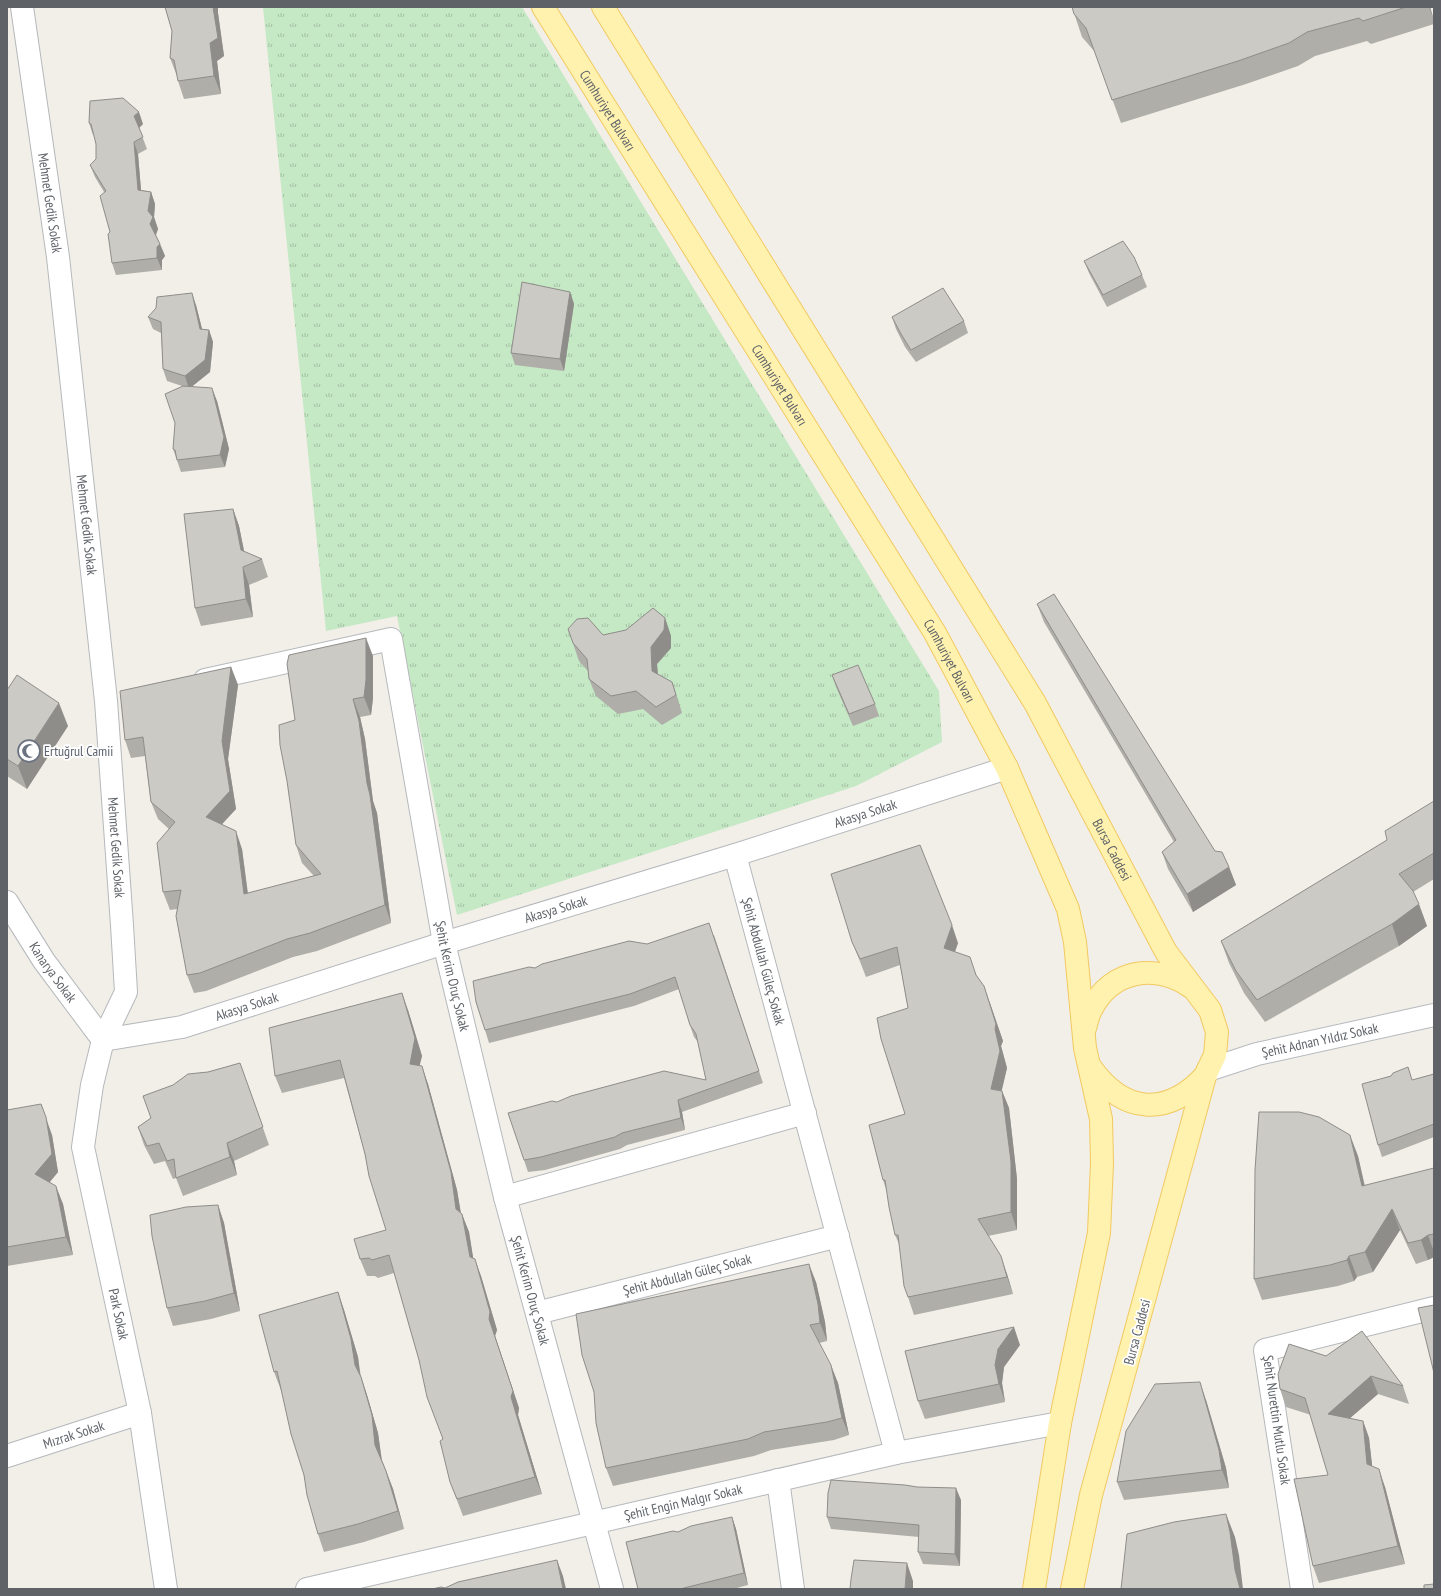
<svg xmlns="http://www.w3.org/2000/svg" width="1441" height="1596" viewBox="0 0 1441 1596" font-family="'PT Sans Narrow',sans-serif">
  <defs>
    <pattern id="park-tufts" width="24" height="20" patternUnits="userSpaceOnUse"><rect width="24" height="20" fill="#c5e8c5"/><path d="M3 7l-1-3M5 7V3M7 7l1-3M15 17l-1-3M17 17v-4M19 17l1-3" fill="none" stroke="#a3c0a4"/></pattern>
  </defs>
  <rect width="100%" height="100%" fill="#f1efe8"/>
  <polygon fill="url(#park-tufts)" points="263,7 522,7 939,691 942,742 856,786 457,915 397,616 326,631"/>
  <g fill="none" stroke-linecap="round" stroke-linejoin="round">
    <g stroke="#b5b8bc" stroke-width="24">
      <g id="street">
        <path id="s1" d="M 22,7 L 58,257 L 106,701 L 122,925 L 126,992 L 103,1040 L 92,1085 L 83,1147 L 140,1413 L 166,1589"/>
        <path id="s2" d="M 205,680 L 391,639 L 444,943 L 505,1197 L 612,1589"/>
        <path id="s3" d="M 735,855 L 896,1453"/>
        <path id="s4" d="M 7,902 L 44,961 L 103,1040"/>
        <path id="s5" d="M 103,1040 L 182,1027 L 444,943 L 735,855 L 1007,768"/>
        <polyline points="505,1197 805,1113"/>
        <path id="s6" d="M 537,1313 L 838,1236"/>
        <path id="s7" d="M 7,1456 L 140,1413"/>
        <polyline points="778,1480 793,1589"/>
        <path id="s8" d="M 307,1589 L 896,1453 L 1060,1423"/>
        <polyline points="1302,1589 1265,1350 1434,1308"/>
      </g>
    </g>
    <g stroke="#b6babf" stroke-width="24">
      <g id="secondary">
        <path id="s9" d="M 1208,1070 L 1257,1054 L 1434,1015"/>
      </g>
    </g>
    <g stroke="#f2c960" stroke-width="24">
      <g id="primary">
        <path id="s10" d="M 543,7 L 935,633 L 1007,768 L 1068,909 L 1075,942 L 1085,1048 L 1101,1119 L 1102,1163 L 1099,1233 L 1060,1423 L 1034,1589"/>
        <path id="s11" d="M 603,7 L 1035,703 L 1166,952 L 1210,1010 L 1217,1032 L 1215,1055 L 1205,1076 L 1091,1495 L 1072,1589"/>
        <path d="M 1085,1028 C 1087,1022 1088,1015 1091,1010 C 1111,969 1156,963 1191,987"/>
        <path d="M 1091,1068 C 1124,1114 1167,1117 1205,1076"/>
      </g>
    </g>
    <use href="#street" stroke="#fff" stroke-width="22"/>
    <use href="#secondary" stroke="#fff" stroke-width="22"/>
    <use href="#primary" stroke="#fff2af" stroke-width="22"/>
  </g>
  <g fill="#afaea9">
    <polygon points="165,7 218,7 218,13 224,56 217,61 221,94 184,99 178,81 177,76 170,58 172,31"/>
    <polygon points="1072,7 1430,7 1434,20 1434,24 1371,44 1367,41 1315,56 1298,66 1246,84 1121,123 1095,52 1082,37"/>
    <polygon points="89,123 143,124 139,128 147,149 138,154 141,190 151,192 155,204 154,217 158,229 156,235 160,244 165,256 162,260 162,270 116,275 112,263 110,232 104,192 95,177 90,165 96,159 96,144 94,135 93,135"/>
    <polygon points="1084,261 1142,275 1147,287 1107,307 1089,273"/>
    <polygon points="570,292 574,304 564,371 515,365 511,353"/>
    <polygon points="196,305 202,329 209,330 213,342 210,372 192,386 217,401 229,449 225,467 181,472 173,449 182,386 167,381 163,369 161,333 153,329 148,317"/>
    <polygon points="892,317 964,321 968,333 916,362 905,347 896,329"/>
    <polygon points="233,509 239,526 244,552 262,559 268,577 249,585 253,617 201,626 195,608"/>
    <polygon points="1037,604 1215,851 1229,867 1236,885 1193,912 1168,869 1162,852 1174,842 1044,622"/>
    <polygon points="665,618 671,636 671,648 657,664 658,674 672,682 682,713 662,725 643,709 618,714 596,696 589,679 588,671 579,661 568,629 603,635 626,630"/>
    <polygon points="373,656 373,698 371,715 360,717 365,739 373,801 377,813 391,923 317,951 293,957 206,991 194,993 187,975 177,909 170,910 163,892 169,829 158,819 151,802 145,756 131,758 125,740 231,667 238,685 228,759 236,809 222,824 242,849 248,893 314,876 302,863 296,845 295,720"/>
    <polygon points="832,675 875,704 879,716 853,726 836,687"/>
    <polygon points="7,690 68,726 27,789 7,776"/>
    <polygon points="1434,801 1434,879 1413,892 1427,926 1399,946 1265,1022 1244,993 1229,963 1221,941 1387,840"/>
    <polygon points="714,935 763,1083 682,1112 685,1130 627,1145 620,1149 545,1170 528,1172 524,1160 557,1102 706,1080 698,1042 694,1037 690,1025 679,989 634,1006 489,1043 485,1030 535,968 647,944"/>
    <polygon points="852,942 958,943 955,952 977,976 990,1003 1003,1041 1001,1046 1007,1068 1001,1091 1002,1091 1009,1108 1017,1179 1017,1230 988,1236 1007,1274 1013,1294 914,1315 908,1297 900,1246 895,1235 887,1192 883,1180 905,1114 908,1008 900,965 866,977 859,959"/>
    <polygon points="408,1010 422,1056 419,1066 428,1084 457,1190 461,1213 469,1232 473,1258 481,1276 497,1330 495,1336 519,1408 518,1415 542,1494 463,1516 450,1482 443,1440 419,1360 394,1273 378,1278 375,1276 367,1276 360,1259 386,1230 344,1078 282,1093 275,1076"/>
    <polygon points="240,1063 269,1145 234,1161 237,1175 183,1196 176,1178 173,1179 165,1161 154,1164 144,1145 138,1127 151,1118 208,1072"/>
    <polygon points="1434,1074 1434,1137 1382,1157 1378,1145 1413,1080"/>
    <polygon points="7,1110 52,1135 58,1172 50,1182 63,1204 73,1255 7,1266"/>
    <polygon points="1358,1156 1365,1186 1434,1168 1434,1257 1428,1260 1416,1264 1400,1230 1373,1272 1357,1277 1354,1281 1338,1286 1262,1300 1254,1279"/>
    <polygon points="218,1205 224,1223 240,1311 211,1319 173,1326 167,1308"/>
    <polygon points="816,1282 825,1322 827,1341 819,1343 838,1383 849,1435 834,1440 771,1450 754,1456 613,1486 606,1468"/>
    <polygon points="338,1292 344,1310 358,1357 361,1377 367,1395 378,1433 382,1460 393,1489 404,1529 364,1542 324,1552 318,1534 304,1475 281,1390 274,1372"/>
    <polygon points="1289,1344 1403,1386 1409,1404 1378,1394 1350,1418 1363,1421 1369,1438 1372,1466 1385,1487 1405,1564 1319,1583 1313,1566 1328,1475 1311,1415 1286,1407 1280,1389"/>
    <polygon points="1020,1345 1004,1367 1002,1383 1005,1402 925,1419 918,1401"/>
    <polygon points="1206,1400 1226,1468 1229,1488 1124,1500 1117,1482"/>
    <polygon points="917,1487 961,1500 960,1566 923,1564 918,1552 919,1537 831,1529 827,1517"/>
    <polygon points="732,1517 736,1529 748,1585 733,1589 638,1589 678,1532"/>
  </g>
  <g fill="#8f8d8a">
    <polygon points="213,7 218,7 218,13 224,56 217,61 221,94 214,76 210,43"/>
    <polygon points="1429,7 1430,7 1434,20"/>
    <polygon points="139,112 143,124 139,128 134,116"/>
    <polygon points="134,142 138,154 142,202 138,190"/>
    <polygon points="151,192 155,204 154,217 158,229 155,237 150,224 148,211"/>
    <polygon points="160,244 165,256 162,260 162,270 157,258 157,247"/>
    <polygon points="570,292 574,304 564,371 560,359"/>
    <polygon points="192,293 196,305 205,341 200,329"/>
    <polygon points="209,330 213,342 210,372 189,389 185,376"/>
    <polygon points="212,388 217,401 229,449 225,467 220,455"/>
    <polygon points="233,509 239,526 247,565 241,550"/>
    <polygon points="243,567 249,585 253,617 246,599"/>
    <polygon points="665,618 671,636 671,648 657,664 659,689 652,671 651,647"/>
    <polygon points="366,638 373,656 373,698 371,715 364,697"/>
    <polygon points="231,667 238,685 228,759 236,809 212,835 206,817 222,741"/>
    <polygon points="672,682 678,700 682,713 676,695"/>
    <polygon points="353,699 360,717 365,739 373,801 377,813 391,923 385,905"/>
    <polygon points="59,703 68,726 27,789 18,766"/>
    <polygon points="236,831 242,849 250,912 244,894"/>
    <polygon points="1229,867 1236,885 1193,912 1187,894"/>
    <polygon points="1419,904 1427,926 1399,946 1392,924"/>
    <polygon points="952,925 958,943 950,965 944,948"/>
    <polygon points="984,986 1003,1041 1001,1046 1007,1068 998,1107 991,1089"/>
    <polygon points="402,993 408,1010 422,1056 416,1081 410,1064"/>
    <polygon points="422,1066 428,1084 457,1190 463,1227 456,1209"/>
    <polygon points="1002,1091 1009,1108 1017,1179 1017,1230 1011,1212"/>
    <polygon points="678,1100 682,1112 685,1130 681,1118"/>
    <polygon points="41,1104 52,1135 58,1172 42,1191 35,1174"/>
    <polygon points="1350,1135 1358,1156 1369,1207 1362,1186"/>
    <polygon points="227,1143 234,1161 237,1175 230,1157"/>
    <polygon points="56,1186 63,1204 73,1255 66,1237"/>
    <polygon points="218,1205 224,1223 240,1311 234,1293"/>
    <polygon points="1392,1209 1400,1230 1373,1272 1365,1252"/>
    <polygon points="462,1214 469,1232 476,1275 470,1257"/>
    <polygon points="1428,1235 1434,1252 1434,1257 1428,1260 1421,1240"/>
    <polygon points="1001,1256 1007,1274 1013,1294 1007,1277"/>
    <polygon points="1349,1256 1357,1277 1354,1281 1347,1260"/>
    <polygon points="475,1259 481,1276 497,1330 495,1336 519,1408 518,1415 542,1494 535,1477 511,1397 489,1319"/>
    <polygon points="809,1264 816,1282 825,1322 827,1341 820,1323"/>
    <polygon points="338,1292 344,1310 358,1357 361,1383 355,1365"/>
    <polygon points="1014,1327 1020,1345 1004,1367 1002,1383 1005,1402 999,1384 995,1365 998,1349"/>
    <polygon points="831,1365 838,1383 849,1435 842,1418"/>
    <polygon points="1371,1376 1378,1394 1334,1432 1328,1414"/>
    <polygon points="361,1377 367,1395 378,1433 382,1463 375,1445"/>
    <polygon points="1200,1382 1206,1400 1226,1468 1229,1488 1222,1470"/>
    <polygon points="1363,1421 1369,1438 1374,1482 1367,1464"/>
    <polygon points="1379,1469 1385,1487 1405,1564 1398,1546"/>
    <polygon points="386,1471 393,1489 404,1529 398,1511"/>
    <polygon points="956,1488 961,1500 960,1566 955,1554"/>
    <polygon points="1226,1514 1235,1537 1239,1555 1243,1589 1240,1589 1235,1570"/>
    <polygon points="732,1517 736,1529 748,1585 744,1573"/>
    <polygon points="557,1560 563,1576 566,1589 563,1589"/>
    <polygon points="907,1563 913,1581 913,1589 905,1589"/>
  </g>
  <g fill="#cccac5" stroke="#8f8d8a">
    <polygon points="165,7 213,7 218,38 210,43 214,76 178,81 174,60 170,58 172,31"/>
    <polygon points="1072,7 1406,7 1363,21 1359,18 1307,32 1289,43 1238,61 1112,100 1086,28 1074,14"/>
    <polygon points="123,98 139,112 134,116 143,137 134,142 138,190 151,192 148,211 153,217 150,224 160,244 157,247 157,258 112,263 108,234 110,232 100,196 106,191 90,165 96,159 96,144 91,124 89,123 90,101"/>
    <polygon points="1123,241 1134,257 1142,275 1103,295 1084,261"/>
    <polygon points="522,282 570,292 560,359 511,353"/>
    <polygon points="943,288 964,321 911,350 901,334 892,317"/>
    <polygon points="192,293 200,329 209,330 205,360 185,376 163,369 161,322 148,317 156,308 157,297"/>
    <polygon points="183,386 212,388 224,437 220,455 177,460 175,450 173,449 175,423 165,394"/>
    <polygon points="233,509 241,550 262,559 243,567 246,599 195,608 184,514"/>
    <polygon points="1054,594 1215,851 1222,852 1229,867 1187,894 1162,852 1176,840 1037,604"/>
    <polygon points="653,608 665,618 664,630 651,647 652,671 672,682 676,695 656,707 636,691 611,696 589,679 587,659 573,643 568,629 577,619 588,618 603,635 626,630"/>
    <polygon points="366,638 366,680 364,697 353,699 359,721 367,783 370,795 385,905 310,933 287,939 200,973 187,975 176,916 181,890 163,892 157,843 175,822 151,802 143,737 125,740 120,691 231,667 222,741 230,791 206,817 236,831 244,894 321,874 296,845 287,781 280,745 279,725 295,720 287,664 289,655"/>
    <polygon points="858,665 875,704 849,714 832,675"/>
    <polygon points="17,675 59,703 18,766 7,759 7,690"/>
    <polygon points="1434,801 1434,853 1399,874 1413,891 1419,904 1392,924 1257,1000 1236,971 1221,941 1387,840 1385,831"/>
    <polygon points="920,845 952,925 944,948 970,957 976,975 984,986 996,1024 995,1029 1000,1051 991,1089 1002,1091 1011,1162 1011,1212 978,1219 1001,1256 1007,1277 908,1297 904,1286 898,1235 895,1235 889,1207 885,1180 883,1180 869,1125 905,1114 881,1039 877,1018 908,1008 897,947 860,959 852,942 831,874"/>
    <polygon points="709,923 759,1071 678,1100 681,1118 622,1133 615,1137 541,1157 524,1160 508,1113 552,1101 557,1102 571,1096 664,1071 706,1080 696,1034 690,1025 675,977 630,994 485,1030 476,1002 473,981 529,967 535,968 542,964 629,941 647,944"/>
    <polygon points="402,993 415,1038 410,1064 422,1066 451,1172 456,1209 462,1214 470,1257 475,1259 490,1312 489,1319 513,1391 511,1397 535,1477 457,1499 450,1482 440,1441 443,1439 427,1397 419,1360 389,1255 372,1260 369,1258 360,1259 354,1239 386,1230 369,1176 365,1154 340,1060 275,1076 269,1028"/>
    <polygon points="240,1063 263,1127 227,1143 230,1157 176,1178 174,1159 167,1161 159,1143 147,1146 138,1127 151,1118 143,1096 173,1085 188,1074 208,1072"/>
    <polygon points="1408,1067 1412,1080 1434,1074 1434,1124 1378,1145 1362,1084 1391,1076 1393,1073"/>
    <polygon points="41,1104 46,1117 52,1154 35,1174 56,1186 66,1237 7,1247 7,1110"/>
    <polygon points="1259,1112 1299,1112 1319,1117 1350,1135 1362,1186 1434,1168 1434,1234 1428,1235 1421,1240 1408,1243 1392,1209 1365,1252 1349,1256 1347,1260 1330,1265 1254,1279 1255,1170"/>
    <polygon points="218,1205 234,1293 205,1301 167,1308 152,1236 150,1215 186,1207"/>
    <polygon points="809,1264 818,1304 820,1323 810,1325 831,1365 842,1418 827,1422 764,1432 748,1439 606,1468 596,1423 594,1392 582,1355 576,1314"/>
    <polygon points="338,1292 351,1339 355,1365 361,1377 372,1415 375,1445 386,1471 398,1511 358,1524 318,1534 307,1495 304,1475 291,1434 277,1371 274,1372 259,1315"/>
    <polygon points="1434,1305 1434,1373 1418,1308"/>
    <polygon points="1014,1327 998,1349 995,1365 999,1384 918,1401 905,1351"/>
    <polygon points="1362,1331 1403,1386 1371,1376 1328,1414 1363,1421 1367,1464 1379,1469 1398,1546 1313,1566 1294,1479 1328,1475 1305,1398 1280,1389 1278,1374 1289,1344 1326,1356"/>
    <polygon points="1200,1382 1219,1450 1222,1470 1117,1482 1126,1431 1155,1384"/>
    <polygon points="831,1480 905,1485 917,1487 956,1488 955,1554 918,1552 919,1525 827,1517 828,1493"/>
    <polygon points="1226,1514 1230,1532 1235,1570 1240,1589 1121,1589 1127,1534 1174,1522"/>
    <polygon points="732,1517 744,1573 680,1589 638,1589 626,1542 673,1531 678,1532 691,1526"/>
    <polygon points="557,1560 563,1589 432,1589 441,1587 445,1588 458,1582"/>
    <polygon points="854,1560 907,1563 905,1589 850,1589 851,1579"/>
    <polygon points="1434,1584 1434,1589 1424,1589 1424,1585"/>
  </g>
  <defs>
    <g id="mosque-ring" transform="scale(1.15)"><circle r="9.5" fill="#fff" stroke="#6b7280" stroke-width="1.5"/><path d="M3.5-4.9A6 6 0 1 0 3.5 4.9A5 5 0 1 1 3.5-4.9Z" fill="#6b7280"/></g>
  </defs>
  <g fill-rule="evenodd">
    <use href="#mosque-ring" x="29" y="751"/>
  </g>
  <g text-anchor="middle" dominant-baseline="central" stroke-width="3.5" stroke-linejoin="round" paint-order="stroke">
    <g font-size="14" fill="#5f6368" stroke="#fff">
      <text stroke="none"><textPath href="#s10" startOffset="122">Cumhuriyet Bulvarı</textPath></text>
      <text stroke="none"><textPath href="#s1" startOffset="198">Mehmet Gedik Sokak</textPath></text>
      <text stroke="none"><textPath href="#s10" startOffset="446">Cumhuriyet Bulvarı</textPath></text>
      <text stroke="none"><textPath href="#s1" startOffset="522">Mehmet Gedik Sokak</textPath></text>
      <text stroke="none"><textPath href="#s10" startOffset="770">Cumhuriyet Bulvarı</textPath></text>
      <text stroke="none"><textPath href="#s5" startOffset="796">Akasya Sokak</textPath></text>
      <text stroke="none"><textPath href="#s1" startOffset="846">Mehmet Gedik Sokak</textPath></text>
      <text stroke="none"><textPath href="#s11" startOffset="985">Bursa Caddesi</textPath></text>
      <text stroke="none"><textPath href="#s5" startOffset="472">Akasya Sokak</textPath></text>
      <text stroke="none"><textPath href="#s3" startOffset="110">Şehit Abdullah Güleç Sokak</textPath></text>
      <text stroke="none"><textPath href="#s4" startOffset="84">Kanarya Sokak</textPath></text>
      <text stroke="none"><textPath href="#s2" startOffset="533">Şehit Kerim Oruç Sokak</textPath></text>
      <text stroke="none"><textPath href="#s5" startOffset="148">Akasya Sokak</textPath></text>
      <text stroke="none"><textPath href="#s9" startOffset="116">Şehit Adnan Yıldız Sokak</textPath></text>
      <text stroke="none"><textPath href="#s6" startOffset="155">Şehit Abdullah Güleç Sokak</textPath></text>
      <text stroke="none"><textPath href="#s2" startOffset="857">Şehit Kerim Oruç Sokak</textPath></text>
      <text stroke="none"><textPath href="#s1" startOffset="1324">Park Sokak</textPath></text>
      <text transform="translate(1137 1332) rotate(-75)">Bursa Caddesi</text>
      <text transform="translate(1277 1420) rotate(82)">Şehit Nurettin Mutlu Sokak</text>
      <text stroke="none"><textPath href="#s7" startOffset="70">Mızrak Sokak</textPath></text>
      <text stroke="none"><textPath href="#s8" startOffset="386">Şehit Engin Malgır Sokak</textPath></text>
    </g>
    <g font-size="14" fill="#5b616d" stroke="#fff" text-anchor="start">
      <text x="44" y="751">Ertuğrul Camii</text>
    </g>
  </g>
  <rect width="1441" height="1596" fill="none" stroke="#5f6368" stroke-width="16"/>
</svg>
